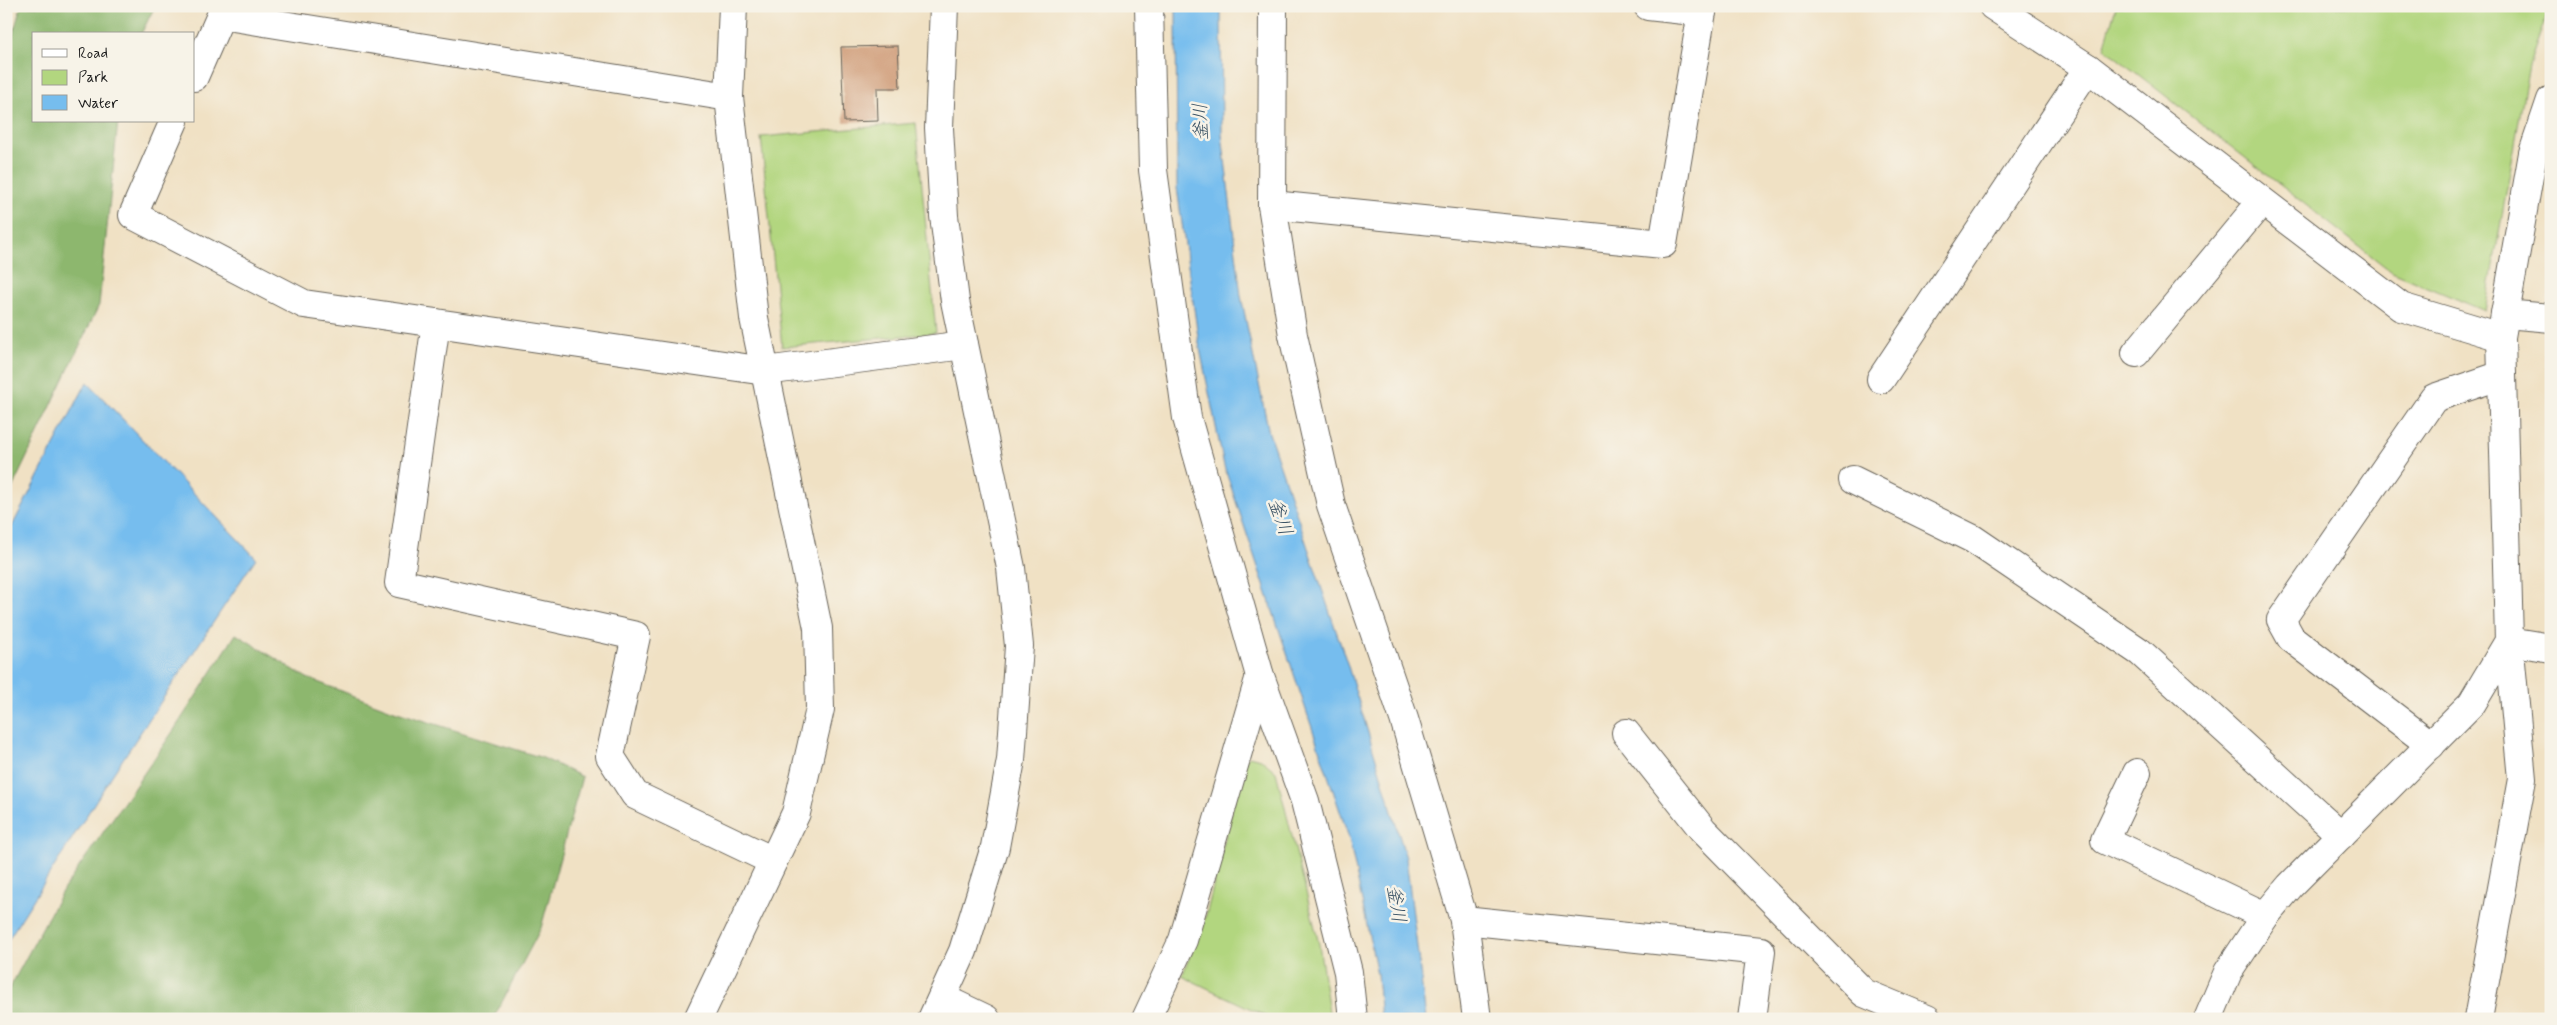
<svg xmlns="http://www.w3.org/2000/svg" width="2557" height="1025" viewBox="0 0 2557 1025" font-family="Mynerve,'Klee One',sans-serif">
  <rect width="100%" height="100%" fill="#f7f3e8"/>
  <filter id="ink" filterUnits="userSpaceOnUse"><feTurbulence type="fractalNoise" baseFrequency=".02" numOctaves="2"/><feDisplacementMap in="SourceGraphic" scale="10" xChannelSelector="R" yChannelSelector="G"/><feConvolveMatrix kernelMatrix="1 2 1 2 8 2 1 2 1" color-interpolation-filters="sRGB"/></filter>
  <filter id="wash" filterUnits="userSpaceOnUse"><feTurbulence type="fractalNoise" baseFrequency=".0096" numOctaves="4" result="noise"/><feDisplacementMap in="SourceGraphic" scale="20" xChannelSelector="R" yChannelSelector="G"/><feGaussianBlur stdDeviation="1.12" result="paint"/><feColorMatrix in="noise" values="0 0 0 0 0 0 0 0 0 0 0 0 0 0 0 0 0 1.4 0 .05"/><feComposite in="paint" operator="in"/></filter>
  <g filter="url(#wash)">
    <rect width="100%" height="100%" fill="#f0e1c4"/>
    <g fill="#b2d67f" stroke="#67794e">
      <polygon points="2116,6 2550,6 2529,65 2485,311 2392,272 2104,48"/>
      <polygon points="916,123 936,333 782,347 761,137"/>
      <polygon points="1249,756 1261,759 1276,772 1319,944 1330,1019 1272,1019 1182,976 1207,912 1243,764"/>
    </g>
    <g fill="#8db76e" stroke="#546a45">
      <polygon points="21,6 155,6 141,34 34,34 34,121 118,121 99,305 6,501 6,59"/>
      <polygon points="236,634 307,678 397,712 543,758 582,777 541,928 493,1019 6,1019 6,995 61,893 174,730"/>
    </g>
    <g fill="#76bdee" stroke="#496c85">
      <polygon points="1176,6 1221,6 1222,134 1241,296 1269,433 1347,663 1406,858 1426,1019 1381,1019 1377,974 1349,838 1224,466 1199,344 1177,188"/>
      <polygon points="87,382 256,558 109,780 6,943 6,538"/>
    </g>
    <g id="blocks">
      <polygon fill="#d2a17f" points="898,46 900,88 877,88 878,121 844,122 841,47"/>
    </g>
  </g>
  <g filter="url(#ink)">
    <use href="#blocks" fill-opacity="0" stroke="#666157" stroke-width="1"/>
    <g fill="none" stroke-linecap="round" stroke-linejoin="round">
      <g stroke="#666157" stroke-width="30">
        <g id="minor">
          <polyline points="1149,6 1153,170 1187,418 1260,676 1305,801 1348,972 1353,1019"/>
          <polyline points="1273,6 1272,205 1293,335 1331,505 1404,719 1464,920 1477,1019"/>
          <polyline points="1648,6 1702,12"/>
          <polyline points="1993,6 2088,68 2401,307 2501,337"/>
          <polyline points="221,15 729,97"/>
          <polyline points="194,77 225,6"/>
          <polyline points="174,121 133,215 304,304 436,323"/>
          <polyline points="1272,205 1663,244 1703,6"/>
          <polyline points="2505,314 2551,318"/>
          <polyline points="2136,353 2261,202"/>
          <polyline points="1881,379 2088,68"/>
          <polyline points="1853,480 1973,539 2140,652 2341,835"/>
          <polyline points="1626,733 1703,830 1864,993 1927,1019"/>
          <polyline points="2431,745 2291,638 2281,620 2434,398 2502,375"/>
          <polyline points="2137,773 2105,840 2265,916"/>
          <polyline points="773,861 635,795 610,756 636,636 399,583 436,323 765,371 964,345"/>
          <polyline points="1464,920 1761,951 1752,1019"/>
          <polyline points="942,998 986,1019"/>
          <polyline points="698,1019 796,813 820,709 818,628 754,318 729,97 733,6"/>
          <polyline points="932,1019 963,951 995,847 1011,760 1019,646 1011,568 955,301 944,216 939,128 944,6"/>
          <polyline points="1146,1019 1183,940 1260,676"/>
          <polyline points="2208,1019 2228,972 2265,916 2290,886 2472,703 2509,641 2501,337 2533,153 2551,100"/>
          <polyline points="2478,1019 2522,779 2509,641 2551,648"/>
        </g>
      </g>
      <use href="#minor" stroke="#fff" stroke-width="28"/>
    </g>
  </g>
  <g text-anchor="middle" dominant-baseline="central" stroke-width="5" stroke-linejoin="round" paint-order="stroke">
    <g font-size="19" font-style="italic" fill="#3c5466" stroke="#f7f3e8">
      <text transform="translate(1201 122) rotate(-92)">釜川</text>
      <text transform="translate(1280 517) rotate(71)">釜川</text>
      <text transform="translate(1396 904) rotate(81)">釜川</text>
    </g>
  </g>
  <rect width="2557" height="1025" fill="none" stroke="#f7f3e8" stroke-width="25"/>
  <rect x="32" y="32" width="162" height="90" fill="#f7f3e8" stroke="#9f9d96"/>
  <rect x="42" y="49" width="25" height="8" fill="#ffffff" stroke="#9f9d96"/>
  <text x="78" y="58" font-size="15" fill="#1c1c1c">Road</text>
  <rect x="42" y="70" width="25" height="15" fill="#b2d67f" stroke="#9f9d96"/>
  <text x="78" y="82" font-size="15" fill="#1c1c1c">Park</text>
  <rect x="42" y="95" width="25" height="15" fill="#76bdee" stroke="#9f9d96"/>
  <text x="78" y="108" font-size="15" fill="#1c1c1c">Water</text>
</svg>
